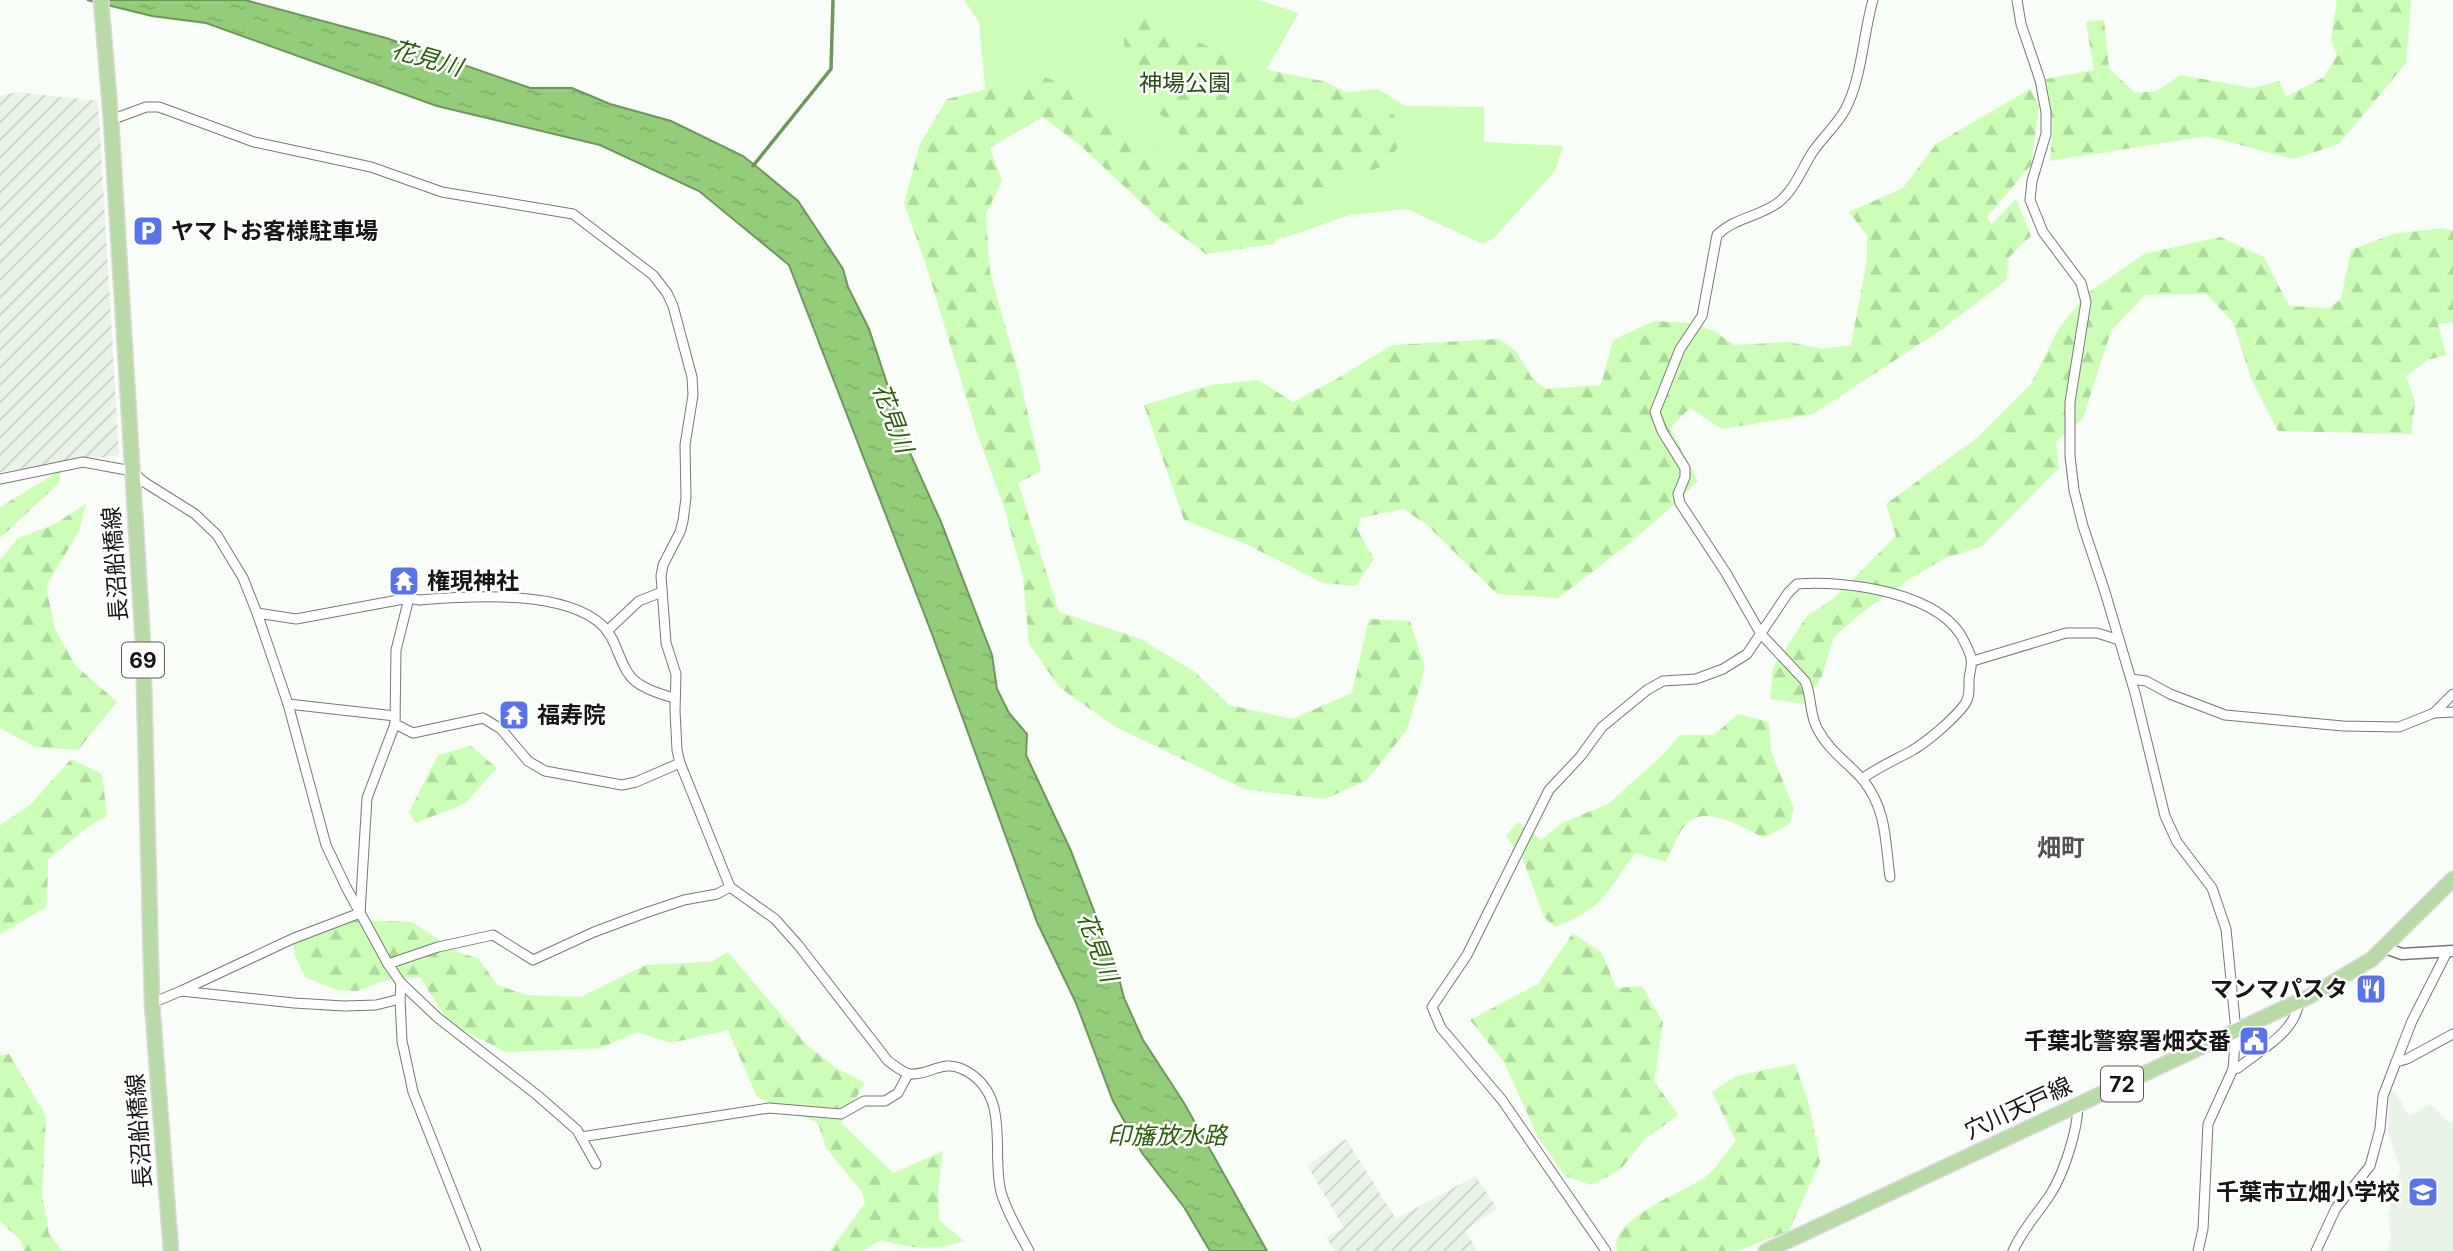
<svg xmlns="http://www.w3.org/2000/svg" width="2453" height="1251" viewBox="0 0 2453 1251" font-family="Inter,'Noto Sans JP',sans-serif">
  <defs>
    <pattern id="industrial-furrows" width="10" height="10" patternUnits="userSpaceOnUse" patternTransform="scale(1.75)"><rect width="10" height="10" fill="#eaf3e7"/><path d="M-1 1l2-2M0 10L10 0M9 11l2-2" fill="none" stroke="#c8d0c5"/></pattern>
    <pattern id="forest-firs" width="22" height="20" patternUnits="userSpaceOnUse" patternTransform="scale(1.75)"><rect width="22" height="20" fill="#ccfeb7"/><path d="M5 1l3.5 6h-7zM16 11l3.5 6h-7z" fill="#aed99c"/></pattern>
    <pattern id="water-ripples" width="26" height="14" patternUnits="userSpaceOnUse" patternTransform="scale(1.75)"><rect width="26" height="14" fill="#93cd7a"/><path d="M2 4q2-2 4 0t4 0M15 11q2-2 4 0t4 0" fill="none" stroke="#7eaf69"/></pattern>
  </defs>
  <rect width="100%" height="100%" fill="#f8fdf7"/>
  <polygon fill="#eaf3e7" points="2389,1091 2395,1093 2410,1116 2428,1105 2432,1105 2449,1123 2453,1121 2453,1251 2387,1251 2391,1237 2388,1214 2400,1169 2388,1132"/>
  <g fill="url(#industrial-furrows)">
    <polygon points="16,92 98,101 119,455 0,472 0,96"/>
    <polygon points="1346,1139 1396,1219 1475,1176 1497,1208 1465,1231 1478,1251 1335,1251 1326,1237 1344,1228 1307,1165"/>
  </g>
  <polygon fill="#ccfeb7" points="964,0 1258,0 1299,13 1267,68 1289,99 1378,89 1405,106 1484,107 1484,142 1563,146 1555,171 1493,239 1483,244 1407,209 1350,215 1283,238 1230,231 1095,107 987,108 979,22"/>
  <g fill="url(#forest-firs)">
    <polygon points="2337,0 2411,0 2406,63 2339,144 2293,159 2207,136 2050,161 2053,127 2046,79 2094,70 2086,22 2104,20 2109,68 2135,93 2157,91 2180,75 2253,88 2279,81 2286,97 2324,77 2337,56 2331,40"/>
    <polygon points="1143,15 1248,66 1323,81 1394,115 1399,145 1387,164 1325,190 1304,203 1273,244 1206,254 1159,219 1082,147 1043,117 990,148 1002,181 986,214 990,273 1018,371 1041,471 1018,483 1059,612 1141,639 1195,672 1229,705 1292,719 1352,693 1369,619 1410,621 1425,668 1407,730 1367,780 1325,799 1244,789 1116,727 1060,688 1029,644 1023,577 1004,507 977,433 926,265 904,203 920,144 947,99 1041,76 1092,93 1171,162 1187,163 1184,139 1160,114 1124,45 1125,19"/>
    <path d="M 2030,89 L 2039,106 L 2031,165 L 1987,217 L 1992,224 L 2016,199 L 2031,236 L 2008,258 L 2007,280 L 1941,330 L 1813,414 L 1722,429 L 1690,408 L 1670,428 L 1698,481 C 1655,525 1607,561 1558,598 L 1497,594 L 1426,524 L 1403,509 L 1360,518 L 1357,529 L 1374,559 L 1356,586 L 1323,583 L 1246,544 L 1184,520 L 1144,405 L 1211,385 L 1258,380 L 1293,402 L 1338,378 L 1392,345 L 1499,339 L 1515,350 L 1532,378 L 1546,389 L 1601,385 L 1613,340 L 1654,321 L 1689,323 L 1714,331 L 1734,345 L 1789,342 L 1822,349 L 1851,345 L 1867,260 L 1867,235 L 1849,212 L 1903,188 L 1936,144 Z"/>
    <polygon points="2443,228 2453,231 2453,322 2438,324 2446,355 2428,360 2406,376 2415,402 2411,434 2278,431 2252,381 2233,323 2207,294 2145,295 2111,331 2083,418 2056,442 2059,468 1981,547 1945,558 1913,577 1864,611 1834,637 1822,676 1805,704 1770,699 1773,668 1807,616 1833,599 1896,536 1886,504 1977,438 2031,384 2058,330 2085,295 2144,254 2220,237 2264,257 2289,306 2329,308 2341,299 2351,250 2393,234"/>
    <polygon points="61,470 59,483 0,538 0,507"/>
    <polygon points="86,504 79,531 46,586 55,629 75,665 117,702 78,750 35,747 0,728 0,560 18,538 53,525"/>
    <path d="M 1738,714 L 1769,722 L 1771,751 L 1794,809 L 1789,824 L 1764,838 C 1744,828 1707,804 1687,823 C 1678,832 1672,850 1666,862 L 1635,853 C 1607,892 1602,910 1555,927 L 1544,917 L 1522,856 L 1506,836 L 1518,822 L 1541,840 L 1562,823 L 1608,804 L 1665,753 L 1680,735 L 1714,735 Z"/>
    <polygon points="471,746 497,768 466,803 416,823 409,812 438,755"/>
    <polygon points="71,759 102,774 107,816 88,827 48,859 47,907 0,934 0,825 30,805"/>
    <path d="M 356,920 L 412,922 L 458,952 L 479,959 L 497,985 L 527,995 L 581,997 L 646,965 L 710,962 L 728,952 L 807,1045 L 836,1068 L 865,1083 L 841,1123 L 893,1173 L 943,1151 L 938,1190 L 939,1220 L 964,1241 C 933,1251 913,1249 881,1240 L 863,1251 L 830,1251 L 865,1203 L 862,1192 L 826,1148 L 818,1123 L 757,1097 L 728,1030 L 671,1043 L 637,1032 L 600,1048 L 506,1052 L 449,1023 L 420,977 L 384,981 L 357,991 L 337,990 L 305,977 L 295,955 L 293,942 Z"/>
    <polygon points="1573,933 1602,953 1616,988 1642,986 1663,1022 1654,1081 1678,1115 1644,1140 1620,1170 1591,1185 1565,1176 1538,1137 1504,1062 1470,1020 1538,984"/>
    <polygon points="9,1054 46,1116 42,1195 49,1234 62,1251 24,1251 21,1241 0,1221 0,1055"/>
    <path d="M 1795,1064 L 1809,1104 L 1820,1162 L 1789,1231 L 1738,1251 L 1617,1251 C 1608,1219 1683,1193 1704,1178 C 1716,1170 1726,1152 1736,1141 L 1712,1092 L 1736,1076 Z"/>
  </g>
  <polygon fill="url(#water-ripples)" stroke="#6e965c" stroke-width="2" points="87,0 245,0 386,38 530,88 572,88 610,104 671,121 743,156 757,167 798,201 843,269 848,287 869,329 910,453 941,522 992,655 997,689 1009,713 1027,734 1026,755 1071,851 1117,971 1124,998 1143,1040 1184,1103 1267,1251 1210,1251 1184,1207 1142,1153 1113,1101 1076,1003 1037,922 932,634 789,265 699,191 600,145 437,106 206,23 152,16"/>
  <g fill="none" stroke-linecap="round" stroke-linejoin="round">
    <polyline stroke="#6e965c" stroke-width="3.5" points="753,166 831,69 833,0"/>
    <g stroke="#767974" stroke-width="11">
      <g id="minor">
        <path d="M 1873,0 C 1863,34 1862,79 1845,110 C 1836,126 1822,138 1812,153 C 1802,169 1794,190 1779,202 C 1760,217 1735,217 1717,235 L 1702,316 L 1680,349 L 1655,412 L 1662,431 L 1685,468 L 1685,477 L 1678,494 L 1680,503 L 1726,573 L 1761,634 L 1805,681 C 1812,696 1809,713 1817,728 C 1828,750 1847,762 1863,780 C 1887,810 1885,841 1890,877"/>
        <polyline points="2017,0 2021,24 2040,80 2046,112 2046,134 2032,181 2030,200 2043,232 2081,283 2086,302 2070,402 2070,456 2074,490 2083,526 2105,592 2135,693 2165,816 2177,842 2212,888 2226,929 2236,1031 2233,1069 2208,1124 2203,1229 2198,1251"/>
        <path d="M 111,120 L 146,107 L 159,107 L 254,142 L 371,167 L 442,192 L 573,214 L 653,275 L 667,293 L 673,306 L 692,377 L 693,395 L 685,445 L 686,498 L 683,521 L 680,532 L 663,565 L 661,576 L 666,643 L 676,674 L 675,711 L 677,750 L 680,763 L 730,887 L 775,919 L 799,946 L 888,1061 C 894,1065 904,1074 911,1074 C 932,1075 943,1057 968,1072 C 1011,1098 991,1153 1001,1192 C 1007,1213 1019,1232 1029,1251"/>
        <path d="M 0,479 L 83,462 L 132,471 L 144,482 L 195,514 L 217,535 L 243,578 L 257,613 L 296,619 L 409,598 L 419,600 C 469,596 565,589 603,626 C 616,639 618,658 628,673 C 636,687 660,694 674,698"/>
        <polyline points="409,598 396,650 395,724 413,733 483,718 501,729 528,761 545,771 622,785 636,782 680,763"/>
        <polyline points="257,613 288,704 326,845 346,887 388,964 401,983 438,1018 537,1095 577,1130 596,1164"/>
        <polyline points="607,631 639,601 662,592"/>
        <polyline points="1973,661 2066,633 2097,633 2119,640"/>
        <polyline points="2131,679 2146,681 2170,694 2225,715 2343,726 2399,727 2434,713 2453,712"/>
        <polyline points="288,704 395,716"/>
        <polyline points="2434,713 2453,694"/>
        <polyline points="388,964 438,947 493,935 533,960 594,932 645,913 684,900 717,894 730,887"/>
        <polyline points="181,991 292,939 360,913 367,798 395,724"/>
        <polyline points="400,999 402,1041 413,1092 476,1251"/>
        <polyline points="152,1003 181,991 294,1003 344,1006 376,1005 400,999 401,983"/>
        <polyline points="2396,1062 2412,1021 2447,952"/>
        <path d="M 2233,1069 L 2238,1068 C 2260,1050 2295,1033 2299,1002"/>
        <polyline points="581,1137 769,1108 841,1114 864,1101 885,1101 898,1093 908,1074"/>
        <path d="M 1606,1251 L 1502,1100 L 1441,1028 L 1432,1007 L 1467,955 L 1543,802 L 1549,790 L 1580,757 L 1602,727 L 1647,690 L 1663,681 L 1696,679 L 1723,669 L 1747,654 L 1788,593 L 1797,584 C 1845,580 1943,592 1965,643 C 1971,655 1973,660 1970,673 C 1967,684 1972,694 1965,704 C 1954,719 1928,741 1913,750 C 1895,760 1878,767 1862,779"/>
        <path d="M 2013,1251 C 2022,1230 2038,1213 2050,1195 C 2064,1173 2078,1130 2078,1104"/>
        <polyline points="2316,1251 2336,1208 2370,1166 2380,1129 2383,1096 2396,1062 2407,1059 2453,1034"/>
      </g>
    </g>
    <g stroke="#767974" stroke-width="13">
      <polyline id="tertiary" points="2385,948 2402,954 2453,951"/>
    </g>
    <g stroke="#dadada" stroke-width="17">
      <g id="primary">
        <polyline points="101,0 111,120 143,643 152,1003 171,1251"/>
        <polyline points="1766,1251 2310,996 2372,959 2453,879"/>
      </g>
    </g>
    <use href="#minor" stroke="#fff" stroke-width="9"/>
    <use href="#tertiary" stroke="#fff" stroke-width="10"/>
    <use href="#primary" stroke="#b7daa7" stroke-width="14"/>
  </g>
  <defs>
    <g id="parking-square" transform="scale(1.575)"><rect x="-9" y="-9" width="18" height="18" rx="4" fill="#5973e9" stroke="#fff"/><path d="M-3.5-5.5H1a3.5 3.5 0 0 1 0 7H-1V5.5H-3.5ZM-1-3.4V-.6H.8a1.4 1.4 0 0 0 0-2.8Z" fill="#fff"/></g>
    <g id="temple-square" transform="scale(1.575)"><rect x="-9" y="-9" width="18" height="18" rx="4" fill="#5973e9" stroke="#fff"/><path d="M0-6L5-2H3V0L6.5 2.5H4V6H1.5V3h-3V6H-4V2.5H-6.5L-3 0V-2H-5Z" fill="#fff"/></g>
    <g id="restaurant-square" transform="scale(1.575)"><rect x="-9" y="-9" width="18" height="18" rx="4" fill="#5973e9" stroke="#fff"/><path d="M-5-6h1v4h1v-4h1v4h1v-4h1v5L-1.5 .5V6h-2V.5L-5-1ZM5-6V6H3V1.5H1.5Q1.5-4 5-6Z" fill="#fff"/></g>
    <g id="civic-square" transform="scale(1.575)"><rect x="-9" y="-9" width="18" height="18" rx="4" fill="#5973e9" stroke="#fff"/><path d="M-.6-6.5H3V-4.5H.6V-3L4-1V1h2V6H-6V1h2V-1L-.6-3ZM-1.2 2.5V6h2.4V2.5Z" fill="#fff"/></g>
    <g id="school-square" transform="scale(1.575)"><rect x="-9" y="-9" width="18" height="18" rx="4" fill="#5973e9" stroke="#fff"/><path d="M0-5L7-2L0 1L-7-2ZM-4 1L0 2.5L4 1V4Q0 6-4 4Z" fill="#fff"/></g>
  </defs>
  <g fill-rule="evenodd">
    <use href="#parking-square" x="148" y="231"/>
    <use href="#temple-square" x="404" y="581"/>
    <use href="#temple-square" x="514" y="715"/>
    <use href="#restaurant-square" x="2371" y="989"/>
    <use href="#civic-square" x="2254" y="1041"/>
    <use href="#school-square" x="2423" y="1192"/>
  </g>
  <g text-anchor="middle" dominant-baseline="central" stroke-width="5" stroke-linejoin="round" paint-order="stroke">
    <g fill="#fff" stroke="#5c5d5b" stroke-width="2">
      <rect x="122" y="642.5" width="42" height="35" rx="5"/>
      <rect x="2101" y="1066.5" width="42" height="35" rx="5"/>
    </g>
    <g font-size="21" font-weight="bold" fill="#161715">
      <text x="143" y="660">69</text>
      <text x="2122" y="1084">72</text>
    </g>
    <g font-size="23" fill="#294e17" stroke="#fff">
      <text x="1185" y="83">神場公園</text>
    </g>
    <g font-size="23" font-weight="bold" fill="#161715" stroke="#fff" text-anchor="start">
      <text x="171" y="231">ヤマトお客様駐車場</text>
      <text x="427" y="581">権現神社</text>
      <text x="537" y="715">福寿院</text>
      <text x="2348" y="989" text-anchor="end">マンマパスタ</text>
      <text x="2231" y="1041" text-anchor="end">千葉北警察署畑交番</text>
      <text x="2400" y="1192" text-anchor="end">千葉市立畑小学校</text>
    </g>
    <g font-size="23" fill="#161715" stroke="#fff">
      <text transform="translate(115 564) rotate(-94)">長沼船橋線</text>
      <text transform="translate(2018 1108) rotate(-25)">穴川天戸線</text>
      <text transform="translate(139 1131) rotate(-94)">長沼船橋線</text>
    </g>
    <g font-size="24" font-style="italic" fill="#2c6009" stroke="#fff">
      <text transform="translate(427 58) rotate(16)">花見川</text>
      <text transform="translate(893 418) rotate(69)">花見川</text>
      <text transform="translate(1098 947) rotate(69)">花見川</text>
      <text x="1167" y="1135">印旛放水路</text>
    </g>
    <g font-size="24" font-weight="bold" fill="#50534f" stroke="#fff">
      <text x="2061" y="847">畑町</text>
    </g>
  </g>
</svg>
